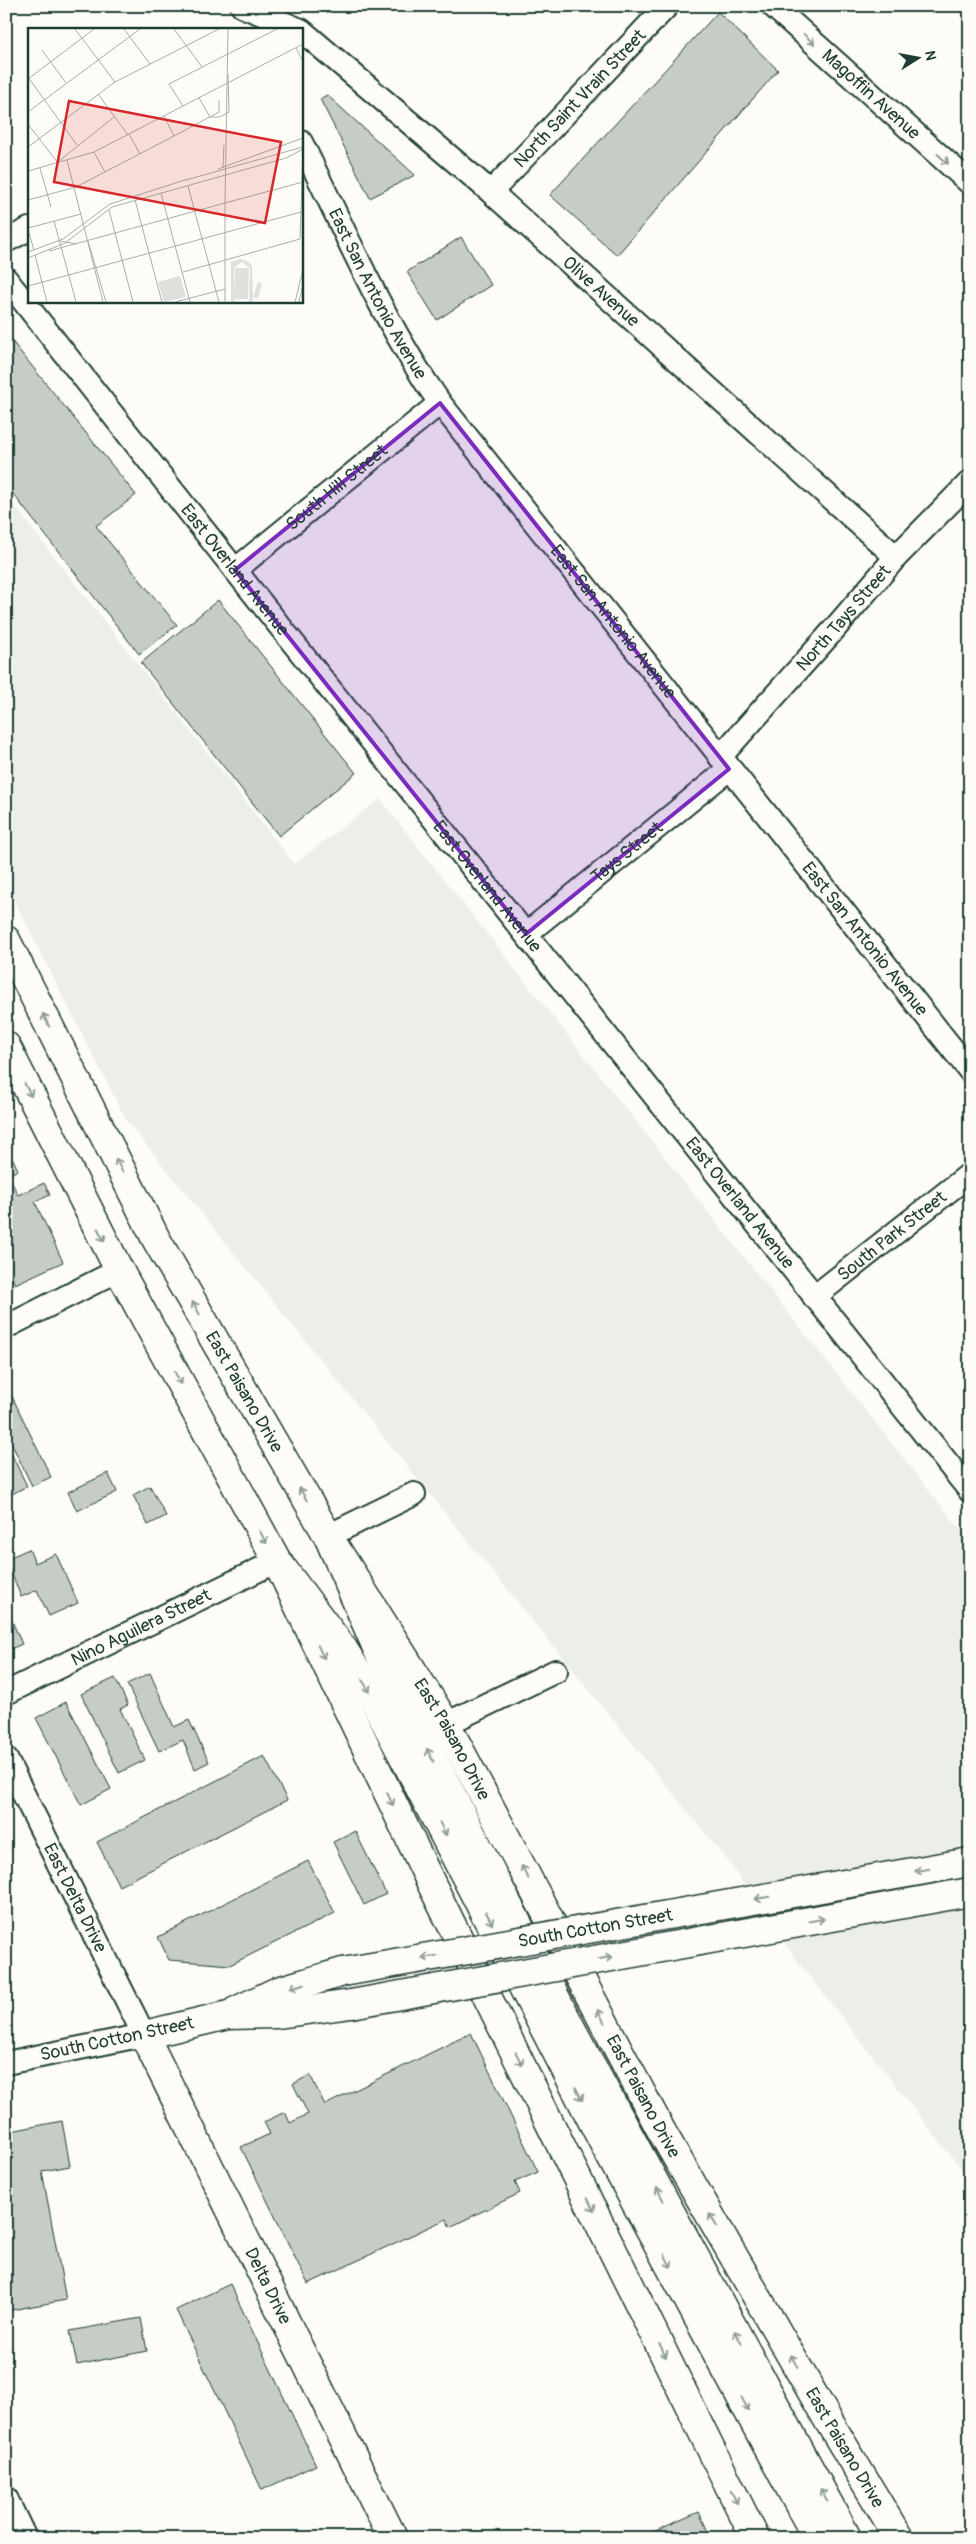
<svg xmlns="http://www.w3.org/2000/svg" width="976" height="2544" viewBox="0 0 976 2544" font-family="Pangolin,sans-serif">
  <rect width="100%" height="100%" fill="#fdfcf7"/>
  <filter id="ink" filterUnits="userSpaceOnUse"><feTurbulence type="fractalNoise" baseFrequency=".02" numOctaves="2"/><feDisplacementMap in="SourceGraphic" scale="10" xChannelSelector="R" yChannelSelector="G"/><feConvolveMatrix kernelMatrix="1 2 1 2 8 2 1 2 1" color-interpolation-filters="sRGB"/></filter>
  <g filter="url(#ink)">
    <polygon fill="#eceee9" points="6,495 294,864 380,799 970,1542 970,2180 793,1955 728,1861 126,1120 6,884"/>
    <g fill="#c6cdc7" stroke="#1f3d34">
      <polygon points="718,12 778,70 617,255 550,195"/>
      <polygon points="327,95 415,175 370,198 320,99"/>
      <polygon points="461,237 491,285 437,320 407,272"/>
      <polygon points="6,334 136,495 96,526 177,625 139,654 6,485"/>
      <polygon points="218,600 356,773 279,836 141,663"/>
      <polygon points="13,1159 18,1170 8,1175 18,1195 44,1183 50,1195 35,1202 63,1262 15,1284 6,1266 6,1211 13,1208 9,1201 6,1202 6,1162"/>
      <polygon points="6,1384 51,1477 32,1486 6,1432"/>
      <polygon points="6,1443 27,1486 12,1494 6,1482"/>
      <polygon points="108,1473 117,1492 77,1511 68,1492"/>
      <polygon points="150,1486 166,1516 148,1525 133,1495"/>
      <polygon points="29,1549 35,1563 56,1554 78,1603 49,1616 37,1590 21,1597 6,1559"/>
      <polygon points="6,1607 22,1644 6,1651"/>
      <polygon points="150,1673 174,1727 189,1720 209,1762 195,1769 183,1740 159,1751 127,1684"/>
      <polygon points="115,1678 128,1705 120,1709 145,1760 119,1773 81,1694"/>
      <polygon points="66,1702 111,1789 81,1805 36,1718"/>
      <polygon points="264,1756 287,1800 119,1886 97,1842"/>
      <polygon points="355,1831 386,1894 364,1905 333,1842"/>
      <polygon points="308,1861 335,1913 230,1965 169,1960 158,1937"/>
      <polygon points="471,2033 538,2172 515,2182 520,2193 450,2227 446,2219 308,2284 241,2147 270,2134 264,2122 285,2112 290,2123 308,2114 293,2084 310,2075 325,2105"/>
      <polygon points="62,2121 70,2166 42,2171 66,2300 6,2311 6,2132"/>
      <polygon points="230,2284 316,2465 262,2490 176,2310"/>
      <polygon points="141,2318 147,2351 77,2365 70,2331"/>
      <polygon points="699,2512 711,2538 648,2538 646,2535"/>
    </g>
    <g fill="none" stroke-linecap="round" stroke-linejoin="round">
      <g stroke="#1f3d34" stroke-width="26">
        <g id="minor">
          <polyline points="242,6 298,29"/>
          <path id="s1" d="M 773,6 L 970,183"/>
          <path id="s2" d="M 301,30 L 491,192 L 896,557"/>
          <path id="s3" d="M 301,142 C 345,230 383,323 440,403 L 970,1071"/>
          <path id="s4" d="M 491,192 L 667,6"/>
          <polyline points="6,241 29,229"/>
          <path id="s5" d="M 6,279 L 235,570 L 970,1491"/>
          <path id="s6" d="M 235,570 L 440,403"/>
          <path id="s7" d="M 720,757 L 830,634 L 896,557 L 970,482"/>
          <path id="s8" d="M 526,934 L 729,769"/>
          <path id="s9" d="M 814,1297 L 970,1174"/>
          <polyline points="6,1327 119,1270"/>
          <polyline points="328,1536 414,1494"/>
          <path id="s10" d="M 6,1693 L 277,1561"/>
          <polyline points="446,1724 556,1671"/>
          <path id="s11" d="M 6,1759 L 144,2035 L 6,2063"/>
          <polyline points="6,2498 25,2538"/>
        </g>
      </g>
      <g stroke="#1f3d34" stroke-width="31">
        <g id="major">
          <path id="s12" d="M 6,940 L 156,1239 L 328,1536 L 446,1724 L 662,2132 L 828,2420 L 899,2538"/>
          <polyline points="6,1046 119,1270 277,1561 432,1885 755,2538"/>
          <path id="s13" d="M 351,2004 L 278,2014 L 228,2015 L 144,2035 L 393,2538"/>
          <polyline points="236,2011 278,1991 343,1972"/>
        </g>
      </g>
      <g stroke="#1f3d34" stroke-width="31">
        <g id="highway">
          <polyline points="328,1536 380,1655 571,2028 847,2538"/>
          <polyline points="277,1561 344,1650 370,1692 611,2157 817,2538"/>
        </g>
      </g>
      <use href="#minor" stroke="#fdfcf7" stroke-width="22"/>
      <use href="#major" stroke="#fdfcf7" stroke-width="28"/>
      <use href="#highway" stroke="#fdfcf7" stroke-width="28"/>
      <g stroke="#1f3d34" stroke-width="31" stroke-linecap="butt">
        <g id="major-bridge">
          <path id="s14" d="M 343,1972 L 970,1862"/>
          <polyline points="351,2004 970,1892"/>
        </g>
      </g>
      <use href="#major-bridge" stroke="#fdfcf7" stroke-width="28"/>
    </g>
    <defs><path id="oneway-shaft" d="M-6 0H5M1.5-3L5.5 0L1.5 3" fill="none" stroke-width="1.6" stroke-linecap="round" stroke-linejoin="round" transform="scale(1.25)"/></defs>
    <g stroke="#8e9c96">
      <use href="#oneway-shaft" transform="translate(809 39) rotate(43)"/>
      <use href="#oneway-shaft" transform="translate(943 159) rotate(42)"/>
      <use href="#oneway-shaft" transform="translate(46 1020) rotate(-117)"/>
      <use href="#oneway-shaft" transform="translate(28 1090) rotate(63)"/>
      <use href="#oneway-shaft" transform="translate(119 1165) rotate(-117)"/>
      <use href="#oneway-shaft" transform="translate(101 1235) rotate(63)"/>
      <use href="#oneway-shaft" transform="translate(196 1308) rotate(-120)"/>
      <use href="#oneway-shaft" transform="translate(178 1378) rotate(61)"/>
      <use href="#oneway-shaft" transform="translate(303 1494) rotate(-120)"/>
      <use href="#oneway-shaft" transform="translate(263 1537) rotate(62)"/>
      <use href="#oneway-shaft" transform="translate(321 1652) rotate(64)"/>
      <use href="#oneway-shaft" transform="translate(366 1686) rotate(58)"/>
      <use href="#oneway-shaft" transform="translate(430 1755) rotate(-117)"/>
      <use href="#oneway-shaft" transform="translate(390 1799) rotate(65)"/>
      <use href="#oneway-shaft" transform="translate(443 1829) rotate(62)"/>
      <use href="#oneway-shaft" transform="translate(922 1870) rotate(170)"/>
      <use href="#oneway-shaft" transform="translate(525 1872) rotate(-118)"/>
      <use href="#oneway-shaft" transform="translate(762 1898) rotate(170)"/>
      <use href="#oneway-shaft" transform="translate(489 1918) rotate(63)"/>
      <use href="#oneway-shaft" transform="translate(817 1920) rotate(-10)"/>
      <use href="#oneway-shaft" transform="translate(429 1957) rotate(170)"/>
      <use href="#oneway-shaft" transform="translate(605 1958) rotate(-10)"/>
      <use href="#oneway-shaft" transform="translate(297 1986) rotate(163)"/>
      <use href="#oneway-shaft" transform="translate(601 2016) rotate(-118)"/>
      <use href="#oneway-shaft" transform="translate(519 2059) rotate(63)"/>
      <use href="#oneway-shaft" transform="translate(579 2094) rotate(63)"/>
      <use href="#oneway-shaft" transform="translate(660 2194) rotate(-118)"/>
      <use href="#oneway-shaft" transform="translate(591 2205) rotate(63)"/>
      <use href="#oneway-shaft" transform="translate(713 2220) rotate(-120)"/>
      <use href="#oneway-shaft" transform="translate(668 2261) rotate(62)"/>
      <use href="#oneway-shaft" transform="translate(738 2337) rotate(-118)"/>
      <use href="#oneway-shaft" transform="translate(663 2351) rotate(64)"/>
      <use href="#oneway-shaft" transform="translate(794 2361) rotate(-120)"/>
      <use href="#oneway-shaft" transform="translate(745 2404) rotate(62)"/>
      <use href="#oneway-shaft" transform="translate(824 2495) rotate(-119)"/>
      <use href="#oneway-shaft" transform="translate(734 2497) rotate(63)"/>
    </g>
  </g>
  <path fill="#7b2cbf" fill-opacity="0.2" stroke="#7b2cbf" stroke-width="4" stroke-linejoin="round" d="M 440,403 L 729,769 L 526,934 L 235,570 Z"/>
  <g text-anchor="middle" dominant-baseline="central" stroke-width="5" stroke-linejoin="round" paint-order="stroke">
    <g font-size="18" fill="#1f3d34" stroke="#fdfcf7">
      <text stroke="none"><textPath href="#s1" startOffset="132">Magoffin Avenue</textPath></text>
      <text stroke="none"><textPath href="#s4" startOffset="129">North Saint Vrain Street</textPath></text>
      <text stroke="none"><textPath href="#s2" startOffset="398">Olive Avenue</textPath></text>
      <text stroke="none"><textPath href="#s3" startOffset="170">East San Antonio Avenue</textPath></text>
      <text stroke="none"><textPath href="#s6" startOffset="131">South Hill Street</textPath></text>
      <text stroke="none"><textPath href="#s5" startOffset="370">East Overland Avenue</textPath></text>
      <text stroke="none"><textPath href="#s7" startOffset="186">North Tays Street</textPath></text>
      <text stroke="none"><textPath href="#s3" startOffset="575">East San Antonio Avenue</textPath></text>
      <text stroke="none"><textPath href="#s8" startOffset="130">Tays Street</textPath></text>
      <text stroke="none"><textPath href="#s5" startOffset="775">East Overland Avenue</textPath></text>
      <text stroke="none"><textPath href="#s3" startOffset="980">East San Antonio Avenue</textPath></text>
      <text stroke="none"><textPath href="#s5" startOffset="1180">East Overland Avenue</textPath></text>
      <text stroke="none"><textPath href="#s9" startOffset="99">South Park Street</textPath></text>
      <text stroke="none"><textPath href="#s12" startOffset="511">East Paisano Drive</textPath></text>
      <text stroke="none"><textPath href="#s10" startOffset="150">Nino Aguilera Street</textPath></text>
      <text stroke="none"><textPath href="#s12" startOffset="916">East Paisano Drive</textPath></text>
      <text stroke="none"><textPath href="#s11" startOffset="155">East Delta Drive</textPath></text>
      <text stroke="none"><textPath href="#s14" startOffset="256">South Cotton Street</textPath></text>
      <text transform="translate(117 2039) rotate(-12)">South Cotton Street</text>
      <text stroke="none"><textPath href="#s12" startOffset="1321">East Paisano Drive</textPath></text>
      <text stroke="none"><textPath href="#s13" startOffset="490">Delta Drive</textPath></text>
      <text stroke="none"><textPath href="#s12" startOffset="1726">East Paisano Drive</textPath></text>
    </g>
  </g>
  <g transform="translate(28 28)">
    <rect width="275" height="275" fill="#fdfcf7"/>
    <path d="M 213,231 L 221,234 L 224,239 L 225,269 L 230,254 L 234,256 L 230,270 L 225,269 L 224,274 L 221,274 L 222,240 L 214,234 L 206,240 L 207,274 L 203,274 L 203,234 ZM 207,240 L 221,240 L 220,271 L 207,271 ZM 152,248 L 158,269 L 136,274 L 130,254 Z" fill="#dde0db"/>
    <path fill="none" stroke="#a4b0a9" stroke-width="1" d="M 47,1 L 87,54M 96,1 L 122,36M 146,1 L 174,39M 200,1 L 197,175 L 275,154M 268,20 L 275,34M 14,22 L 38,55M 0,49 L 49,117M 0,51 L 66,1M 70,66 L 100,107M 171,70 L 182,89 L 192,89 L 201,84 L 200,46M 155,78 L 141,56 L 249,1M 0,84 L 112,1M 136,88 L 146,108M 0,96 L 30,135M 101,106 L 112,126M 0,119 L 87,54 L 191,1M 66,124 L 77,144M 39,132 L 75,274M 31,133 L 86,89M 12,140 L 23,179M 195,140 L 196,117M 190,141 L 275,110M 0,143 L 66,124 L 275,16M 158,152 L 275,119M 160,158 L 191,274M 133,165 L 162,274M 0,172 L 48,159 L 146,108 L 191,84 L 191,72M 107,172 L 134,274M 81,182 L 105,274M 26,193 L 48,274M 0,200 L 53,186M 0,202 L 6,222M 32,213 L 49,216M 60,213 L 78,274M 21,223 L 197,175 L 197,274M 0,224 L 35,211 L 82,176 L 160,151M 7,227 L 19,274M 0,230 L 37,215 L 84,179 L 258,130 L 275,121M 155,244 L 272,211 L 275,126M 0,258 L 273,184M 147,274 L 197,261M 267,274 L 275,242M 271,274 L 275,256"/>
    <path fill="#d62828" fill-opacity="0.15" stroke="#d62828" stroke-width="2.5" d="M 41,73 L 253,114 L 237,195 L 26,154 Z"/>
    <rect width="275" height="275" fill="none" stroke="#1f3d34" stroke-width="2.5"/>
  </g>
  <rect width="976" height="2544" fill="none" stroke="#fdfcf7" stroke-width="25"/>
  <rect x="12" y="12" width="951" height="2519" fill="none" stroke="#1f3d34" stroke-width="2" filter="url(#ink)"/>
  <g transform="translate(918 58) rotate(79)" stroke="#fdfcf7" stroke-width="4" paint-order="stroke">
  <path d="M0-4L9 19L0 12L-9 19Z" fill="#1f3d34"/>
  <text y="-8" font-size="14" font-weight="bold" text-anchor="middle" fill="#1f3d34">N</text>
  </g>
</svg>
